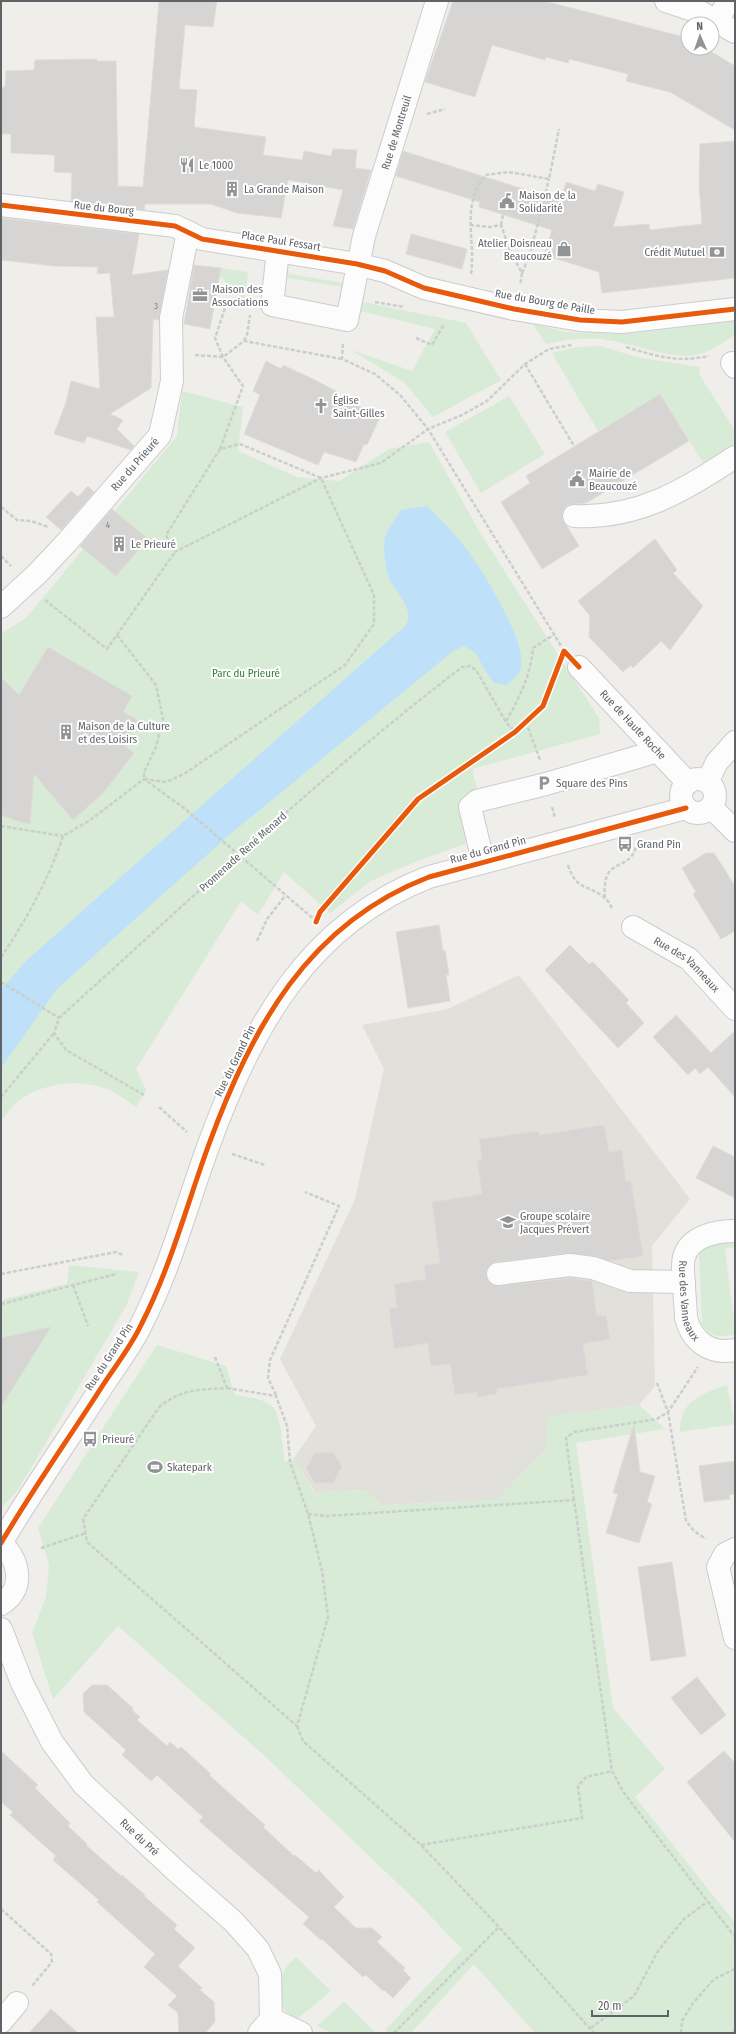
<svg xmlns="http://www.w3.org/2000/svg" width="736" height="2034" viewBox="0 0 736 2034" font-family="'Fira Sans Condensed',sans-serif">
  <rect width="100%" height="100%" fill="#efeeea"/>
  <polygon fill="#e2e0da" points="519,975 690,1199 652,1246 655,1386 639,1405 547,1417 547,1448 497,1500 382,1505 365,1490 315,1492 294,1458 316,1426 280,1359 355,1199 384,1069 362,1025 448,1009"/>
  <g fill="#d8ebd6">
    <polygon points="221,268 248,272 245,298 240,297 241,294 219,276"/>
    <polygon points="284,273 343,283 342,287 283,277"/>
    <polygon points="363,302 466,323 501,380 433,417 405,383 351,350 412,371 435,329 360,311"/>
    <path d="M 735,321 L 735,335 C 722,343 709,353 694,355 C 669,359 638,345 613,341 C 590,336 569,339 546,344 L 533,324 L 567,332 L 625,334 Z"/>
    <polygon points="601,346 636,357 700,367 699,374 735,431 735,444 704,464 660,394 598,431 552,353 578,347"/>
    <path d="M 182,391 L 243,407 L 238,451 L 297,477 L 339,481 L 389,449 L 429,442 L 482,536 L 599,718 L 600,734 L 472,769 L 477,788 L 462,798 L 470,842 L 415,862 L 371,881 L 330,913 L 284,872 L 258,915 L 241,901 L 136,1069 L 146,1090 L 136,1107 C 127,1101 117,1093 107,1089 C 78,1078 38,1083 15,1104 C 10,1109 5,1116 1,1121 L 1,634 L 26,618 L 177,436 Z"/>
    <polygon points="509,396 545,454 481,493 445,432"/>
    <path d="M 735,1240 L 735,1247 L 725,1249 L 733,1314 L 735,1314 L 735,1335 C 719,1336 712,1339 702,1325 L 699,1251 L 704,1245 Z"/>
    <polygon points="69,1265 139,1272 126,1306 18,1490 1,1508 1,1300 67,1284"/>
    <path d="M 157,1345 L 226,1366 L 235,1395 C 246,1397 264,1398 273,1407 C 281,1416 283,1449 285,1462 L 294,1458 L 314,1492 L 365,1490 L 382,1505 L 497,1500 L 547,1448 L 547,1417 L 639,1405 L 665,1429 L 576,1443 L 613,1708 L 665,1769 L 635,1797 L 735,1923 L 735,2033 L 535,2033 L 474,1964 L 411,2033 L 388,2033 L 385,2030 L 462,1949 L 415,1900 L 266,1757 L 118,1626 L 53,1699 L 32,1633 L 46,1597 L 49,1565 L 38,1528 Z"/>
    <path d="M 727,1385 L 735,1424 L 680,1432 C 678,1402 703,1393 727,1385 Z"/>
    <path d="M 296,1957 L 331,1991 L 296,2020 C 280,2013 276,1989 283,1974 C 286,1966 291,1962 296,1957 Z"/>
    <polygon points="344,2002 376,2033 332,2033 317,2026"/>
  </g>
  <path fill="#bfe0f9" d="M 427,506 C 438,518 451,529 461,542 C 478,562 528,642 521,667 C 519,676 513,680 506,685 L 494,683 L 483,667 L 476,653 L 464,646 L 452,652 L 228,836 L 57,989 L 1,1068 L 1,989 L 28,959 L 406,625 C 415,608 396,593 389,578 C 385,567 383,549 385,537 C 388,528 396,518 401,510 Z"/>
  <g fill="#d6d5d3" stroke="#deddd9">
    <polygon points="159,1 217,1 213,27 185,25 179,89 197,90 194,127 266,137 263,155 302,160 304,151 331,156 333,149 357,150 355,168 371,170 353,229 333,226 343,190 288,180 281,218 237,213 211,204 145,204 144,210 71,201 72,173 54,172 55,155 11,153 11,134 1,134 1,87 5,87 6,71 34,70 35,60 97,59 97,61 116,61 118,186 143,187"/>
    <polygon points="453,1 544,1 688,38 688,48 705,48 735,66 735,130 670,92 626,81 628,74 569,59 568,63 546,57 545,60 492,45 475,97 425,82"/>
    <polygon points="735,141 735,278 602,293 599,272 544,255 552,230 479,207 480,202 396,176 403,151 561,201 566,182 595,191 598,184 624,192 613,227 649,224 650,230 702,224 699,184 700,144"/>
    <polygon points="1,218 139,234 132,275 168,270 159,320 153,319 151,388 110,414 123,420 117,429 134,446 131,450 87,436 84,443 54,434 66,403 71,381 100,389 96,317 114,317 110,273 97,274 98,267 54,266 1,260"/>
    <polygon points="411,234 467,249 462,269 406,254"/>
    <polygon points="194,265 221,268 210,329 184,324"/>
    <polygon points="266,361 281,369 283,365 315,380 336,391 334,394 380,417 367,445 364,444 356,462 324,452 318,465 244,434 260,395 253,391"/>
    <polygon points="660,394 689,441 586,503 567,505 563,510 562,518 579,546 542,569 501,502 530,483 526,476"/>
    <polygon points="88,486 94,492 61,530 46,517 71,491 78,497"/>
    <polygon points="112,509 148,539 116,576 80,546"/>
    <polygon points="655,539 677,570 673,573 703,606 670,650 661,641 633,668 631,665 623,672 589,637 590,616 578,601"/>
    <polygon points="48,647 132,696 123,712 138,720 123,744 134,753 104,792 73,820 34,774 30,824 14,820 1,815 1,677 19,695"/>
    <polygon points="706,853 714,853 735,886 735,931 721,939 693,894 696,892 682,868"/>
    <polygon points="439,925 443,951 445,950 447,962 449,975 446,975 450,1001 408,1008 396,932"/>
    <polygon points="570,945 589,964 593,962 629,1000 626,1003 644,1023 618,1048 545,970"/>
    <polygon points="676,1015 711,1053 735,1031 735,1097 708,1067 700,1074 695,1068 688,1075 653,1037"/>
    <polygon points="604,1125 609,1152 622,1150 626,1182 631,1181 643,1256 610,1261 595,1256 568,1253 496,1262 491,1264 487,1269 486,1275 488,1282 493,1285 499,1286 570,1278 592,1281 597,1316 606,1315 610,1339 583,1344 588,1375 497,1389 497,1394 477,1397 477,1392 455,1395 450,1364 431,1366 428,1343 394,1349 389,1308 397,1307 394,1284 426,1279 424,1265 440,1263 432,1202 482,1194 477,1161 482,1160 479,1139 539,1131 539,1135"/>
    <polygon points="713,1146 735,1157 735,1198 696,1178"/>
    <polygon points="51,1327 1,1407 1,1338"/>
    <polygon points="634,1424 640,1472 655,1476 647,1502 652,1504 639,1543 606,1533 618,1494 613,1493"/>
    <polygon points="333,1452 342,1467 333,1483 315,1483 306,1468 315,1453"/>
    <polygon points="735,1461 735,1494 729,1495 730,1499 704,1502 699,1466"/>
    <polygon points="672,1562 686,1656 651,1661 638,1567"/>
    <polygon points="697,1677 726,1715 701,1735 671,1698"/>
    <polygon points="92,1685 107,1685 133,1708 132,1710 140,1717 137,1720 167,1746 170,1742 178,1749 181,1747 211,1774 209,1775 265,1825 263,1827 294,1856 295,1855 316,1873 319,1870 328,1880 344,1897 334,1907 356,1928 372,1928 382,1937 377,1942 405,1968 403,1970 411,1978 393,1998 384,1990 383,1991 366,1975 363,1977 322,1939 321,1940 303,1924 309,1917 199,1821 203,1817 173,1790 157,1775 151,1781 122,1755 126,1750 84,1712 83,1694"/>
    <polygon points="1,1751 38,1785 35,1788 70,1823 68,1826 87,1844 86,1845 121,1876 122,1875 145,1895 144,1896 177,1925 174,1929 195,1948 178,1966 202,1988 200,1990 214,2002 215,2022 205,2033 179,2033 178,2013 168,2005 177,1996 144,1967 155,1954 97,1902 99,1900 53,1860 56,1856 10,1815 13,1812 1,1802"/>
    <polygon points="724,1751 735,1763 735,1842 687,1782"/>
    <polygon points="51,2009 78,2033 29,2033"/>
  </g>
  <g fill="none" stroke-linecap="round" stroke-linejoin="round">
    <g stroke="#cbcccc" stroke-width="24">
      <g id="minor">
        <polyline points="666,1 702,13 735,32"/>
        <polyline points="717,22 728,1"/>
        <polyline points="1,205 175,226 202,239 357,264 385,271 424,288 514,309 580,320 622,322 735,309"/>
        <path id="s1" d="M 278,251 L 272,305 L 347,320 L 364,236 L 437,1"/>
        <polyline points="732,363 735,367"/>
        <path d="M 574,516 C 637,519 684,491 735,457"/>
        <path id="s2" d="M 1,607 L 37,574 L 68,541 L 160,435 L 172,381 L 171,318 L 188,232"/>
        <path id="s3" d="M 579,667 L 688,783"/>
        <circle cx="698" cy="796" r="17"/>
        <polyline points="707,782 717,762 735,742"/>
        <polyline points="711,807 735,831"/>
        <polyline points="483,861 470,807 477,801 546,784 658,751"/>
        <path id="s4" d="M 633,927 L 689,959 L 735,1009"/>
        <path id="s5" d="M 735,1231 C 716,1231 690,1236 684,1257 C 681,1265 686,1306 686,1318 C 692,1341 710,1355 735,1350"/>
        <polyline points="498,1274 570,1265 593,1268 630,1281 684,1282"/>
        <path d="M 1,1543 C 33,1489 69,1438 103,1385 C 116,1365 132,1345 142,1323 C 171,1266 187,1204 209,1144 C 252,1028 307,924 429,877 L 686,808"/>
        <path d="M 1,1543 C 19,1560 26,1589 1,1604"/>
        <polyline points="735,1549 725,1554 718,1567 735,1638"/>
        <path id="s6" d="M 1,1629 L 22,1683 L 52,1742 L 83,1784 L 176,1871 L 234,1922 L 258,1949 L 270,1974 L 271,2019 L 259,2033"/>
        <polyline points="271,2019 301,2033"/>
        <polyline points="1,2022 17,2003"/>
      </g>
    </g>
    <g stroke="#cacfcc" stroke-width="2.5" stroke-dasharray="4 2" stroke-linecap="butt">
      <polyline points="427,114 445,109"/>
      <polyline points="470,225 490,227 501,225 510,251 522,273 520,285"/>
      <polyline points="501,225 503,215"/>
      <polyline points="522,273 530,254 549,179"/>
      <path d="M 471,274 C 476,238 460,206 486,175 L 509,172 L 549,179 L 559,129"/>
      <polyline points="215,300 227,302"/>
      <polyline points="375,302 404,307"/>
      <polyline points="416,338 432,345 444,324"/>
      <polyline points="244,341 247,335 250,315"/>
      <polyline points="343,344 342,359 375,374 400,395 428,429 563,649"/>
      <path d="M 626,347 C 656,356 677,363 709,356"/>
      <polyline points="195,355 223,357 244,341 342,359"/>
      <polyline points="525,364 574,446"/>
      <polyline points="220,449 243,386 223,357 215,338 227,302 248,303"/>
      <polyline points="1,507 17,520 31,521 48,527"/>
      <polyline points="1,556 11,566"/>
      <polyline points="45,600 107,649 175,552"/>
      <polyline points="117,635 156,685 163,719 156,747 144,772 144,779 166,782 184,774 345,665 374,624 374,595 321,478 240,444 220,449 166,535 175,552 321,478 381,463 428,429 462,415 487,401 525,364 549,349 572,345"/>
      <path d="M 506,721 C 519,699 531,674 533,648 L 555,634"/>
      <polyline points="526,722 540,760"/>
      <polyline points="552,807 555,818"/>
      <polyline points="1,826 63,836"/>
      <path d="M 568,865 C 576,891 588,884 605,898 C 608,900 610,905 612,908"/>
      <path d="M 605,898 C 601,855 629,873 636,847"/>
      <polyline points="257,941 267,919 285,896"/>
      <path d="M 1,957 C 25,923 50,876 63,836 L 89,821 L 144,779 L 184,808 L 316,921"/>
      <polyline points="1,982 59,1018"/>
      <path d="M 144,1095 L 66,1050 L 54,1033 L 59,1018 C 191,899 321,775 462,667 L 470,666 L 476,670 L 506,722 L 515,732"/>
      <polyline points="1,1097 54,1033"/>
      <polyline points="159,1107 187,1132"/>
      <polyline points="232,1154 265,1165"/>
      <polyline points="1,1274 116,1252 123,1255"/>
      <polyline points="73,1285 88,1326"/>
      <polyline points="1,1304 116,1274"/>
      <polyline points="215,1357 227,1388"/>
      <polyline points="657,1383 668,1412 686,1521 694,1531 706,1539"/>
      <path d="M 227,1388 L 276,1396 L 287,1426 L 290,1462 L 308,1514 L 322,1570 L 328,1617 L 297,1726 L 87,1542 L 83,1519 L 160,1406 C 185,1388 198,1390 227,1388 Z"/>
      <polyline points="276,1395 268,1378 270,1360 339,1206 305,1192"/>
      <polyline points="574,1500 566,1438 574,1432 657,1419 668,1412 698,1367"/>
      <polyline points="308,1514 326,1516 574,1500 612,1771 624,1793 735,1937"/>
      <polyline points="41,1548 86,1533"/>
      <polyline points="297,1726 303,1741 421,1845 499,1927 594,2033"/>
      <polyline points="421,1845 582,1818 578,1786 586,1777 612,1771"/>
      <polyline points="1,1909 51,1954 52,1962 32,1986"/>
      <polyline points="591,2028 634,1996 658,1951 684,1919 707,1902"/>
      <polyline points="394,2033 499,1927"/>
      <polyline points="681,2033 682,2021 693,2003 714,1979 735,1969"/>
      <polyline points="733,2033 735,2029"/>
    </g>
    <use href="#minor" stroke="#fdfcfc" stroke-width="22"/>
    <g stroke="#fff" stroke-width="8">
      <g id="cycleway">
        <polyline points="1,205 175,226 202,239 357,264 385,271 424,288 514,309 580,320 622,322 735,309"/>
        <polyline points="316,922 320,912 418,799 515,732 543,706 564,651 579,667"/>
        <path d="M 1,1543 C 33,1489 69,1438 103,1385 C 116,1365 132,1345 142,1323 C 171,1266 187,1204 209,1144 C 252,1028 307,924 429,877 L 686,808"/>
      </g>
    </g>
    <use href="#cycleway" stroke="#e8590c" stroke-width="5"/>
  </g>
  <defs>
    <g id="restaurant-bare" transform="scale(1.2)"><path d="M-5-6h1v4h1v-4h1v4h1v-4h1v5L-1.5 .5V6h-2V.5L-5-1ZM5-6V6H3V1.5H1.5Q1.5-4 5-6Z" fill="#919496" stroke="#fff" stroke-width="2.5" paint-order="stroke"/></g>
    <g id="building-bare" transform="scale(1.2)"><path d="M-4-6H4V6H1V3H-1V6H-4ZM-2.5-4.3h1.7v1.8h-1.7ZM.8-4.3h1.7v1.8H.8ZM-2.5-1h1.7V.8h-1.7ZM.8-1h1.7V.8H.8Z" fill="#919496" stroke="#fff" stroke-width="2.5" paint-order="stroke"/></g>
    <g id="civic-bare" transform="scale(1.2)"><path d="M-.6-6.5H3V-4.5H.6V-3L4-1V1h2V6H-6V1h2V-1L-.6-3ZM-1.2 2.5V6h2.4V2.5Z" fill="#919496" stroke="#fff" stroke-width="2.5" paint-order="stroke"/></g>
    <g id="shop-bare" transform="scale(1.2)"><path d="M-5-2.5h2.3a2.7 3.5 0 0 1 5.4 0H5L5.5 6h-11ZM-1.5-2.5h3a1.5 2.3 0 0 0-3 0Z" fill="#919496" stroke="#fff" stroke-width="2.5" paint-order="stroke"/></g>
    <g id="bank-bare" transform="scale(1.2)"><path d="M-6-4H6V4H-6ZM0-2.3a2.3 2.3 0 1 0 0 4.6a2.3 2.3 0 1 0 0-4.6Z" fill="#919496" stroke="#fff" stroke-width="2.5" paint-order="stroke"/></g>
    <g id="office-bare" transform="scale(1.2)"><path d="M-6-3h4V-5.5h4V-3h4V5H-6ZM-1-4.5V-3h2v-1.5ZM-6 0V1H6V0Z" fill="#919496" stroke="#fff" stroke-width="2.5" paint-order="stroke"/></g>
    <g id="church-bare" transform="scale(1.2)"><path d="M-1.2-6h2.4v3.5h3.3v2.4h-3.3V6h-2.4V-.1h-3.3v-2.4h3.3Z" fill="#919496" stroke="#fff" stroke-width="2.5" paint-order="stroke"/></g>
    <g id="parking-bare" transform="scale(1.2)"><path d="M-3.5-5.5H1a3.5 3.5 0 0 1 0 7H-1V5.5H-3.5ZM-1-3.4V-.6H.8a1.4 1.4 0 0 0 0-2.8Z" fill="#919496" stroke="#fff" stroke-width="2.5" paint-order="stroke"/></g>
    <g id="bus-bare" transform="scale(1.2)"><path d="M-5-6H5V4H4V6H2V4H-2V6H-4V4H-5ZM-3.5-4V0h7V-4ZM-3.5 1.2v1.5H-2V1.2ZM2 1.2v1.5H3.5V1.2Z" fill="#919496" stroke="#fff" stroke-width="2.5" paint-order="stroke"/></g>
    <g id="school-bare" transform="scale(1.2)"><path d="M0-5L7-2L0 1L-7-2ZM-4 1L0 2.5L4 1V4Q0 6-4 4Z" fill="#919496" stroke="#fff" stroke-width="2.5" paint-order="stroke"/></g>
    <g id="stadium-bare" transform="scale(1.2)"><path d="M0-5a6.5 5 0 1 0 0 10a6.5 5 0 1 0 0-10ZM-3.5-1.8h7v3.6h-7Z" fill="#919496" stroke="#fff" stroke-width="2.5" paint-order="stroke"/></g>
  </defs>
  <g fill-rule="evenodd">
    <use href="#restaurant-bare" x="187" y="165"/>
    <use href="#building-bare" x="232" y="189"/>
    <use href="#civic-bare" x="507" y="201"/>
    <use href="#shop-bare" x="564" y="249"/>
    <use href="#bank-bare" x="717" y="252"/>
    <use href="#office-bare" x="200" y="295"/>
    <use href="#church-bare" x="321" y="406"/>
    <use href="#civic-bare" x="577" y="479"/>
    <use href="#building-bare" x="119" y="544"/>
    <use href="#building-bare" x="66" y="732"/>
    <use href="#parking-bare" x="544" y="783"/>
    <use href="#bus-bare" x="625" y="844"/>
    <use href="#school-bare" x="508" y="1222"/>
    <use href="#bus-bare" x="90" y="1439"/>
    <use href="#stadium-bare" x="155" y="1467"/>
  </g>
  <g text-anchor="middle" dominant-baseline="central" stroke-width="4" stroke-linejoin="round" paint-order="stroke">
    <g font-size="9" fill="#7e8184">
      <text x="156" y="306">3</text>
      <text x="108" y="525">4</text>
    </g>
    <g font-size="11" fill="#5f6368" stroke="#fff">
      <text stroke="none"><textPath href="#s1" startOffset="325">Rue de Montreuil</textPath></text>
      <text transform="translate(104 208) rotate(6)">Rue du Bourg</text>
      <text transform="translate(281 241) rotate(9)">Place Paul Fessart</text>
      <text transform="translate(545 302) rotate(10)">Rue du Bourg de Paille</text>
      <text stroke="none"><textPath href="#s2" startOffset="196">Rue du Prieuré</textPath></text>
      <text stroke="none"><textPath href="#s3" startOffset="79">Rue de Haute Roche</textPath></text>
      <text transform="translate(488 850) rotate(-15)">Rue du Grand Pin</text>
      <text transform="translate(243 852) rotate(-42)">Promenade René Menard</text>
      <text stroke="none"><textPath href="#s4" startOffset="66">Rue des Vanneaux</textPath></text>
      <text transform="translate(235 1061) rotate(-64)">Rue du Grand Pin</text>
      <text stroke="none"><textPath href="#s5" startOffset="106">Rue des Vanneaux</textPath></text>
      <text transform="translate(109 1357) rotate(-57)">Rue du Grand Pin</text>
      <text stroke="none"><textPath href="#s6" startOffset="254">Rue du Pré</textPath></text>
    </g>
    <g font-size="11" fill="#5f6368" stroke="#fff" text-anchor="start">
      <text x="199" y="165">Le 1000</text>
      <text x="244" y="189">La Grande Maison</text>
      <text x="519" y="195">Maison de la<tspan x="519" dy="13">Solidarité</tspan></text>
      <text x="552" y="243" text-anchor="end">Atelier Doisneau<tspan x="552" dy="13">Beaucouzé</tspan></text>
      <text x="705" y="252" text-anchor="end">Crédit Mutuel</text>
      <text x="212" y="289">Maison des<tspan x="212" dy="13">Associations</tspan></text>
      <text x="333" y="400">Église<tspan x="333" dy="13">Saint-Gilles</tspan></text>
      <text x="589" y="473">Mairie de<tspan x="589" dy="13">Beaucouzé</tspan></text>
      <text x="131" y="544">Le Prieuré</text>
      <text x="78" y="726">Maison de la Culture<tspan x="78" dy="13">et des Loisirs</tspan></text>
      <text x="556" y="783">Square des Pins</text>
      <text x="637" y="844">Grand Pin</text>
      <text x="520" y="1216">Groupe scolaire<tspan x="520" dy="13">Jacques Prévert</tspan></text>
      <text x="102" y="1439">Prieuré</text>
      <text x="167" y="1467">Skatepark</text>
    </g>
    <g font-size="11" fill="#348238" stroke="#fff">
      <text x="246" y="673">Parc du Prieuré</text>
    </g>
  </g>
  <rect width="736" height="2034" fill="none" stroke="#5f6368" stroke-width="4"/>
  <g transform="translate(700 36) rotate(358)"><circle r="19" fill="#ffffff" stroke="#bfc1c3"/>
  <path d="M0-3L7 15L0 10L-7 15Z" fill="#919496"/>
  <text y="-6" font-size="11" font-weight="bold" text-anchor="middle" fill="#5f6368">N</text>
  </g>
  <path d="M592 2010v6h76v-6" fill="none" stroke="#5f6368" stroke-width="2"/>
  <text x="598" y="2010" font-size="12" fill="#5f6368" stroke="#ffffff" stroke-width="3" paint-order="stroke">20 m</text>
</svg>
